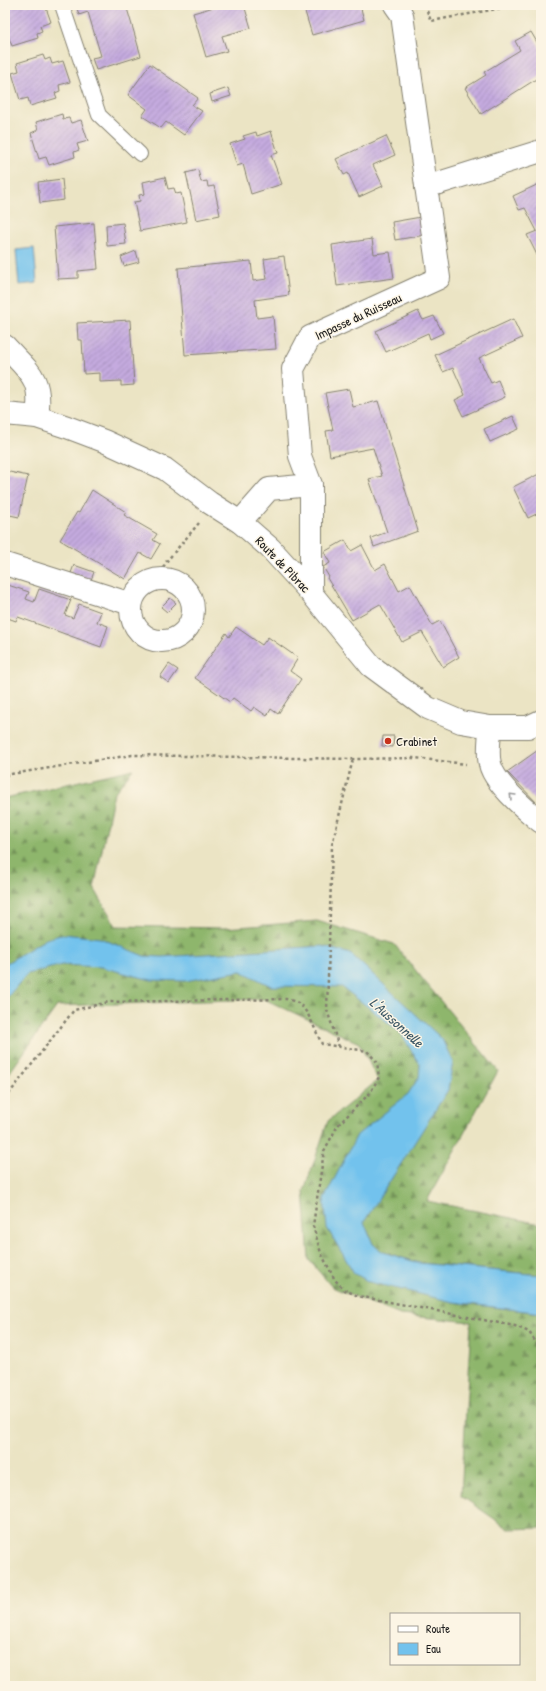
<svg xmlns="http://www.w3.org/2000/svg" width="546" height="1691" viewBox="0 0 546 1691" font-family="'Patrick Hand',sans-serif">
  <defs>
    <pattern id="forest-firs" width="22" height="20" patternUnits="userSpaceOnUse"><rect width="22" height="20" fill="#8eb66c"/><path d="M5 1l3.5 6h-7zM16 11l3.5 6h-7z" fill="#739358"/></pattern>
    <pattern id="building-hatch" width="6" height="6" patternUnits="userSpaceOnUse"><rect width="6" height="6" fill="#c5aadf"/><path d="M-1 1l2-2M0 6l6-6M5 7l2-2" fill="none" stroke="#9f8ab4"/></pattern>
  </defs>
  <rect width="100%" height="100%" fill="#fcf5e5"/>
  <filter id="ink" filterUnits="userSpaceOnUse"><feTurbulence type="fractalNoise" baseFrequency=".025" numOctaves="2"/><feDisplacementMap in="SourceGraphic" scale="8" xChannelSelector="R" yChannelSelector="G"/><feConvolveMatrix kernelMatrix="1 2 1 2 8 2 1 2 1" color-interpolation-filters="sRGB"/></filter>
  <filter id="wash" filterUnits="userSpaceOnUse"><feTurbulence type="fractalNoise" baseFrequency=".012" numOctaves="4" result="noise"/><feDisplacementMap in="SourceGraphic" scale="16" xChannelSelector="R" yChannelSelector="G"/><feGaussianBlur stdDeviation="0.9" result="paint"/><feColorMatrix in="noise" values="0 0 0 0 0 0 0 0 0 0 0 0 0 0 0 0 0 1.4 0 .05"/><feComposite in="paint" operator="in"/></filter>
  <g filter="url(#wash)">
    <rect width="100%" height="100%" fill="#ebe4c4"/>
    <polygon fill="url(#forest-firs)" stroke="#556944" points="133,769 114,793 94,888 116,926 225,928 317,921 394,944 498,1071 427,1201 541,1224 541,1275 419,1263 383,1252 453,1302 541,1313 541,1528 509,1529 461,1496 471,1322 400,1315 332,1287 309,1260 304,1191 328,1121 378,1080 359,1043 264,999 57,1006 5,1079 5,798"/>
    <g fill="#72c2ed" stroke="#476f84">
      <polygon points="34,248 37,283 19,285 16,250"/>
      <polygon points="64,934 100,938 144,956 162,957 322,946 351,954 442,1039 453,1062 448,1090 364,1222 373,1244 383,1252 419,1263 541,1275 541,1313 453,1302 369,1282 354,1273 327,1228 324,1199 357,1135 408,1094 419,1077 420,1065 400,1032 342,987 271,986 241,971 185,981 151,980 101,967 62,965 27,974 5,1000 5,964 46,939"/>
    </g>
    <g id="blocks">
      <g fill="url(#building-hatch)">
        <polygon points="5,5 45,5 51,22 40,26 42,31 37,33 38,38 12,46 9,38 5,40"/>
        <polygon points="76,5 126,5 141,56 96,70 92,58 101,56 90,19 88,12 79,15"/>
        <polygon points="221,5 244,5 251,28 222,36 227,51 206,57 193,13"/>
        <polygon points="303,5 360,5 364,20 312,35"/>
        <polygon points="531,32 541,49 541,76 481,114 465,88 486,75 484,72 520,50 515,41"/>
        <polygon points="43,55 45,60 50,58 52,64 63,61 70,82 59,85 60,91 55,93 57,98 30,106 28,98 20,100 12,73 19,71 17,63"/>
        <polygon points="150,64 198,98 192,105 202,111 184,135 166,122 161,128 142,116 147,109 128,95"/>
        <polygon points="228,88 231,96 212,102 210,94"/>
        <polygon points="62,114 63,119 69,118 71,123 81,120 88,141 77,144 79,150 74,152 75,157 49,165 46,157 39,159 31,133 38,130 36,122"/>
        <polygon points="271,131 278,153 271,155 282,184 251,194 243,164 237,166 230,144 245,139 243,136 256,132 257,136"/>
        <polygon points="386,136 395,155 373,165 383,186 359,197 348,173 344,175 336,159"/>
        <polygon points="198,170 201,182 207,181 208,187 214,186 220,215 196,220 186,173"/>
        <polygon points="165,177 168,189 174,188 176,194 181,193 187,222 140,231 134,202 140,201 139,195 145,194 143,182"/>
        <polygon points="62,179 64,200 40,203 38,182"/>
        <polygon points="541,183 541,258 539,259 527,235 537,231 525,208 519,210 513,196"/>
        <polygon points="421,217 425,235 395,240 392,222"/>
        <polygon points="94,223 98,269 78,271 78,278 58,279 54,227"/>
        <polygon points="123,223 126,244 107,246 106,225"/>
        <polygon points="372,239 374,254 390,252 394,278 337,286 332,245"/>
        <polygon points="136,251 139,262 124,266 121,257"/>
        <polygon points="284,256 289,295 255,300 257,318 273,316 276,349 185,355 178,268 251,261 253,281 267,279 264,259"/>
        <polygon points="418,311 423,320 434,316 443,333 430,339 428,333 386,352 376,331"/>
        <polygon points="513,319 522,338 479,358 491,383 498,380 505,397 463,416 455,400 465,395 453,368 443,372 435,355"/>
        <polygon points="130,320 134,385 121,386 121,381 100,382 100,373 84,374 82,340 78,340 77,323"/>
        <polygon points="349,389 353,407 378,401 418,531 374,547 371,538 387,532 369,479 382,476 373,448 330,456 326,431 333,430 325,393"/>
        <polygon points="513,416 519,429 490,442 484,429"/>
        <polygon points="5,471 28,476 19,517 5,514"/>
        <polygon points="541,473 541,512 528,518 513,487"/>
        <polygon points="92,490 126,512 124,515 157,534 153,540 160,544 151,559 140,553 125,579 60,540 77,512 79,513"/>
        <polygon points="345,540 351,551 362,545 375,570 385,564 399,591 410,585 432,625 440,621 459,657 443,667 422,632 402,642 380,604 352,620 327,578 329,577 323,567 330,563 324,552"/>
        <polygon points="74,565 94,572 91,580 71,573"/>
        <polygon points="5,584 29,592 26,599 34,602 39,589 71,600 65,615 73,618 79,604 101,612 97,622 108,626 101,647 18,617 16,621 5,617"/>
        <polygon points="170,598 176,603 167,612 161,607"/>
        <polygon points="236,627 262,645 268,637 298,658 290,671 301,679 278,714 271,709 267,716 254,707 251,711 233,698 230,702 195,678 226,633 229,637"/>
        <polygon points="169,664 178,670 169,683 160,677"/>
        <polygon points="383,736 394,736 393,747 382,746"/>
        <polygon points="541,748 541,807 507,772"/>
      </g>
    </g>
  </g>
  <g filter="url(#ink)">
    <use href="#blocks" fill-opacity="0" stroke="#848070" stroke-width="1"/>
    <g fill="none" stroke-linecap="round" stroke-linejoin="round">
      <g stroke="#848070" stroke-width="16">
        <polyline id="service" points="62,5 99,115 140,154"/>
      </g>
      <g stroke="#848070" stroke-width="24">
        <g id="minor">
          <polyline points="426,187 541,151"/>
          <path d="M 5,346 C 29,372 43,378 37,417"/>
          <polyline points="240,522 269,489 311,485"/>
          <polyline points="5,564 131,604"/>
          <circle cx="162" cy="610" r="31"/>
          <polyline points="311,593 311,485 300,456 293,369 310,337 439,278 402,15 395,5"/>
          <path d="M 490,727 C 490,739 487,753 490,764 C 494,783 526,810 541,822"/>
        </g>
      </g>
      <g stroke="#848070" stroke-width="24">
        <polyline id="secondary" points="5,414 37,417 67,427 104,441 165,469 210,503 240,522 270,548 311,593 371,666 428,708 461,722 490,727 528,727 541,721"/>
      </g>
      <g stroke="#848070" stroke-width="2.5" stroke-dasharray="3 3" stroke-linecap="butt">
        <polyline points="427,11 431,21 518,5"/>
        <polyline points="158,578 166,562 199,523"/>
        <polyline points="5,775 132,755 353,759 415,758 466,764"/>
        <polyline points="339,1047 327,1010 332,845 353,759"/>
        <path d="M 5,1099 L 74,1010 L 109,1002 L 286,999 C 289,1000 295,1001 298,1003 C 310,1012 315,1031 322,1044 L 367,1051 L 377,1062 L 379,1077 L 370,1093 L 338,1125 L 324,1151 L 313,1226 L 321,1253 L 335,1280 L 345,1290 L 358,1296 L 515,1326 L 529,1332 L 541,1350"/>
      </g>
      <use href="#service" stroke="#fff" stroke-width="14"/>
      <use href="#minor" stroke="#fff" stroke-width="22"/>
      <use href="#secondary" stroke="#fff" stroke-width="22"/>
    </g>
    <defs><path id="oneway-chevron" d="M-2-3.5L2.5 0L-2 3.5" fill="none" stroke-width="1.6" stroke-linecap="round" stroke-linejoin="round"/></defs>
    <use stroke="#999" href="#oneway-chevron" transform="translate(512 796) rotate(-135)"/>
  </g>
  <circle fill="#c8321e" stroke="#fcf5e5" stroke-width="1.5" cx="388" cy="741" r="4"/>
  <g text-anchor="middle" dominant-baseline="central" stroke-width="3" stroke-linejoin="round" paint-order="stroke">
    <g font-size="13" fill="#1c1c1c" stroke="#fcf5e5">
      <text transform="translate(358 316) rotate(-25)">Impasse du Ruisseau</text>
      <text transform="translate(283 564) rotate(46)">Route de Pibrac</text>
    </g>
    <g font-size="13" fill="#1c1c1c" stroke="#fcf5e5" text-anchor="start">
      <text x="396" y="741">Crabinet</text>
    </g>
    <g font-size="14" font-style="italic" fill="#3a5665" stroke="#fcf5e5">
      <text transform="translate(397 1022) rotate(42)">L'Aussonnelle</text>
    </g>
  </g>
  <rect width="546" height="1691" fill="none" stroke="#fcf5e5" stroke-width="20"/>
  <rect x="390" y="1613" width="130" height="52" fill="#fcf5e5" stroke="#a29e95"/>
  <rect x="398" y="1626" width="20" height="6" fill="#ffffff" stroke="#a29e95"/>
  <text x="426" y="1633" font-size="12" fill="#1c1c1c">Route</text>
  <rect x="398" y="1643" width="20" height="12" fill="#72c2ed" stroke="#a29e95"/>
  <text x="426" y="1653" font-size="12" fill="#1c1c1c">Eau</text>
</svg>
